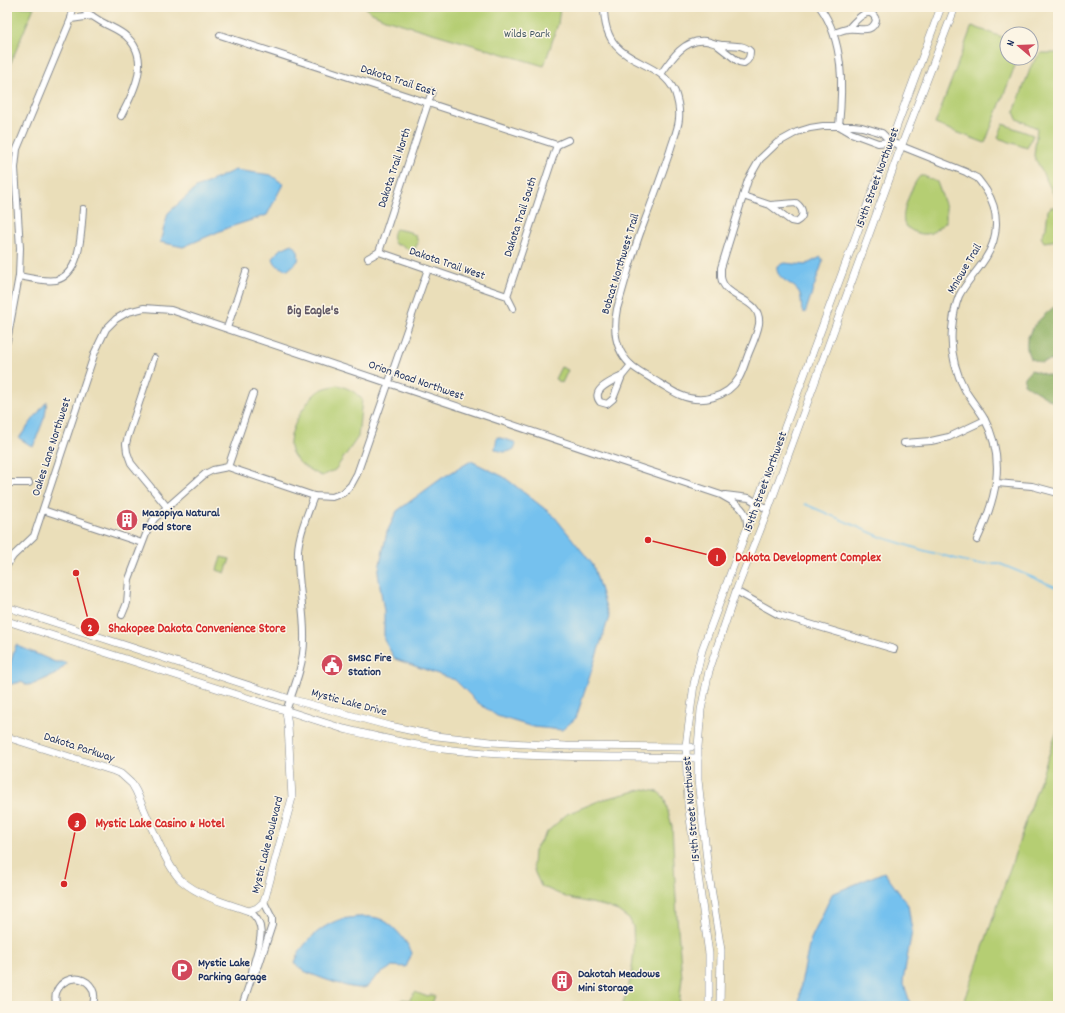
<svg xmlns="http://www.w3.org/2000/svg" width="1065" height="1013" viewBox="0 0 1065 1013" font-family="Dekko,sans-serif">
  <rect width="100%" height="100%" fill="#fcf5e5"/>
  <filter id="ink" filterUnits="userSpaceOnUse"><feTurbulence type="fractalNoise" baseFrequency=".025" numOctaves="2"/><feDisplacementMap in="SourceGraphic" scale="8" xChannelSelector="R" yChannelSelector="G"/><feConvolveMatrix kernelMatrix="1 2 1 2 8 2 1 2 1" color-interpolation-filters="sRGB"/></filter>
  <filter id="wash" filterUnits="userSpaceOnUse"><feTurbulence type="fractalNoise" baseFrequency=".012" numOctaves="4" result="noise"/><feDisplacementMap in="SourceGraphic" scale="16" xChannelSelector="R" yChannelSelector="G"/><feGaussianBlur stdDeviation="0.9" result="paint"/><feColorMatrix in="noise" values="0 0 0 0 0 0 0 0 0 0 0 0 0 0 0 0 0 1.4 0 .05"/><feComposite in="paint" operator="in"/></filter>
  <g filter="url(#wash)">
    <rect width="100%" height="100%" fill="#eadeb9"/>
    <g fill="#b5ce73" stroke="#687e68">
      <polygon points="7,7 34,7 7,72"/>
      <polygon points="365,7 560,7 558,24 544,66 385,19 372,13"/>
      <polygon points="972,26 1007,39 1007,58 1018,58 985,143 935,124"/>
      <polygon points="1041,53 1058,53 1058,196 1054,195 1034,156 1037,128 1017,119 1014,112 1032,64"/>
      <polygon points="1003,124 1033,135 1027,148 998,138"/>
      <path d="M 920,176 L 924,176 L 937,182 L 946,207 L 946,222 C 941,226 936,230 931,233 C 925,235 918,234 913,231 C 909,229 905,226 904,222 C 901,212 913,183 920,176 Z"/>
      <polygon points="1051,207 1058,207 1058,240 1044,242 1041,237 1046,228 1048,210"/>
      <path d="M 396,229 L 410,232 L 416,236 L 418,243 L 414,250 L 411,251 L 402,245 L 398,245 L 395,244 C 392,239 391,233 396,229 Z"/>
      <polygon points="561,367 568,370 562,383 555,379"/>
      <path d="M 338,385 C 348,388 354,391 362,399 L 358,437 L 335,470 L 322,476 C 309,470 298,465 291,451 C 285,436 304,404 315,394 C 321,388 330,387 338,385 Z"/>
      <polygon points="221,557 230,559 225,573 217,570"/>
      <polygon points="1058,728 1058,1006 963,1006"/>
      <polygon points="644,789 658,792 664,797 672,826 677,917 682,978 679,1006 622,1006 631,978 634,949 633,927 630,920 618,911 604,906 568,898 541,886 535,873 533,866 534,851 546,833 567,814 601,800"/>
      <polygon points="415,992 425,996 432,995 435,996 431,1006 397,1006 399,1001 403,999 409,1000"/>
    </g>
    <g fill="#90b165" stroke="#567062">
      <path d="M 1058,304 L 1058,359 L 1041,363 L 1030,358 C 1029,355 1027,352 1027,349 C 1024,330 1045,314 1058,304 Z"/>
      <polygon points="1031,370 1047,375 1058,376 1058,405 1024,384 1025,377"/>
    </g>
    <g fill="#74c1ee" stroke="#4878a6">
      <polygon points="235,170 271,175 283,184 267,215 227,228 183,247 160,242 168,213 196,188"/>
      <path d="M 292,244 C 299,249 299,254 298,261 L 288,270 C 280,268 275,266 273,258 L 279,250 Z"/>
      <path d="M 821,257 L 823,261 L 805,313 L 802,311 C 801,305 802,297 799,292 C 793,282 775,280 777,266 L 784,263 L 805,265 Z"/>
      <polygon points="47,401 45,416 33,447 19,438"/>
      <path d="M 497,437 L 514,442 L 516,444 L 514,449 C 507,453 503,453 495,449 Z"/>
      <polygon points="471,461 504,477 554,516 593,565 609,617 576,718 562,730 533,727 497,716 477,702 455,680 395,659 384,640 384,612 378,573 387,532 397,511 442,478"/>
      <polygon points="16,645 55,662 65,662 66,664 56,674 34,684 27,685 21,682 7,685 7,674"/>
      <polygon points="884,872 908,905 912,931 903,981 911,1006 799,1006 801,984 810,941 832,894"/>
      <path d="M 357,917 C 363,917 371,916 377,918 C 391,921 407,941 412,953 L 406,967 L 392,966 C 387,971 382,972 377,976 C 371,981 370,988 361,988 C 349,989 312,975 302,970 C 299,968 297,965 295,963 C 300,944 321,926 339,920 C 344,918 351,918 357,917 Z"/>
    </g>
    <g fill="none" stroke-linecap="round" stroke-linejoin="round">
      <polyline stroke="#74c1ee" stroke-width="1.5" points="805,504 881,537 922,550 976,564 998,563 1058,588"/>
    </g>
  </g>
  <g filter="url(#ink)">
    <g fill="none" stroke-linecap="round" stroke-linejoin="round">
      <g stroke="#82868c" stroke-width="8">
        <g id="minor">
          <path d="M 80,7 C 86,12 93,17 100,21 C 108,26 120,30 127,37 C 151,59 134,92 121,116"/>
          <path d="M 604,7 C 604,70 658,54 675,92 C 678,101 680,110 679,119 C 678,130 673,140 670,151 C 661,177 652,202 642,228 C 632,254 625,282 617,309 C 613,329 615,350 631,365 C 639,372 650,377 659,383 C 666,387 673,392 680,395 C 701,404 727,398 739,378 C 743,371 745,363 748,355 C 752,345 757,335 759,324 C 762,297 724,300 721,277 C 721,274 721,271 721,268 L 748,180 L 760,159 L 777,143 L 797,132 L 810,128 L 823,126 L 853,126 L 862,127 L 882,133 L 891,142 L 966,172 C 969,174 973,176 977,178 C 980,181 983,186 986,190 C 1000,211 999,238 985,259 C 977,272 966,282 959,296 C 955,306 953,318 952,329 C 950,350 955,371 965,390 C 971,400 978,408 984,418 C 1007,460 996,499 977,540"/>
          <path d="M 820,7 C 844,41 843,86 839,126"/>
          <polyline points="71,19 92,16"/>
          <path d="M 834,33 C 838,32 842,30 847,29 C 858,27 872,35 876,20 C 870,3 855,21 848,29"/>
          <polyline points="220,35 557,145 568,140"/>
          <path d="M 661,74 C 671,59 685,38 706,41 C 712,42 717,45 724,45 C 733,46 743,44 750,51 C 750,57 749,60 744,63 L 739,62 L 717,45"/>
          <polyline points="839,126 851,133 878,143 891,142"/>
          <path d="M 743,196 L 770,205 L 791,221 L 796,222 C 805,217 804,209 796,203 L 770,205"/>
          <polyline points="379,252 432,91"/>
          <polyline points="379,252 507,296"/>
          <polyline points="368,258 379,252"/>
          <path d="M 19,276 C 30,278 44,282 56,280 C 82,274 81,230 83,209"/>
          <polyline points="507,296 557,145"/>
          <polyline points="507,296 513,308"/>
          <polyline points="227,328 246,272"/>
          <polyline points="7,341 19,276 20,248 15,168 17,149 71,19 73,7"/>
          <polyline points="154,358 128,436 126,444 127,452 131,463 167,507"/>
          <path d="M 622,376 C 613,381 590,389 600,402 L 607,404 L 613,399 L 622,376 L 631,365"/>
          <polyline points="904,443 931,441 949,437 985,420"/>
          <polyline points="228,467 253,394"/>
          <polyline points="7,483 29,483"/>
          <polyline points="997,483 1032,486 1058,493"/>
          <polyline points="725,495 749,498 768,510"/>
          <polyline points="43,510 142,543"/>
          <path d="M 7,565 L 13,556 L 34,536 L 95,352 L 106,329 L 116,319 L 128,312 L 144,308 L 171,310 L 721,495 C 735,503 748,508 747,526"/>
          <polyline points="736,591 779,615 894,649"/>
          <polyline points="122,615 127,603 129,579 148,529 154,519 205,474 213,470 228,467 314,496 332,497 343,493 351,485 357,474 428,269"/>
          <path d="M 286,711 C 294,688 304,664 304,640 C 305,610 297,581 298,551 C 299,533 308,513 314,496"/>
          <path d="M 249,911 C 273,928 253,954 251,978"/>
          <path d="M 57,1006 C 48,984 79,967 92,988 C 95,994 95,1000 92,1006"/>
          <polyline points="242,1006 251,979 259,965 272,925 272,918 264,902"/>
        </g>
      </g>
      <g stroke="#82868c" stroke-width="8">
        <g id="tertiary">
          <polyline points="7,607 290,699 390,726 437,736 491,742 566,746 691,747"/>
          <path d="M 7,621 L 344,729 C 377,737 409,745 443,749 C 528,759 613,756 698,758"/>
          <path d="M 7,737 L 114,771 L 121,774 L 132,784 L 136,791 C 145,811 167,869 182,881 C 201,897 226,903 249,911 L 257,908 L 264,902 L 292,798 L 288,726 L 286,711"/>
          <polyline points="709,1006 709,954 688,804 686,746 694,684 702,650 941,7"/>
          <polyline points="720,1006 721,950 708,869 698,780 698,747 701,710 709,671 736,591 768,510 901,147 955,7"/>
        </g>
      </g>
      <use href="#minor" stroke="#fff" stroke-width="6"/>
      <use href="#tertiary" stroke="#fff" stroke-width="7"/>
    </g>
  </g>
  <defs>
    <g id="building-disc" transform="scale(1.15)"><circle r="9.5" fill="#d1495b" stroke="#fcf5e5"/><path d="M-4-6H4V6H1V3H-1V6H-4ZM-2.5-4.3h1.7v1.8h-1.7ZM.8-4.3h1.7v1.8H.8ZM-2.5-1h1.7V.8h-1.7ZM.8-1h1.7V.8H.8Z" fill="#fff"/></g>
    <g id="civic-disc" transform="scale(1.15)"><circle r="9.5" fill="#d1495b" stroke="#fcf5e5"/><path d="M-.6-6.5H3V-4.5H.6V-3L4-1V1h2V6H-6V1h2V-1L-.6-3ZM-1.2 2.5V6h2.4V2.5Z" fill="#fff"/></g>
    <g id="parking-disc" transform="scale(1.15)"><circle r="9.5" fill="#d1495b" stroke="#fcf5e5"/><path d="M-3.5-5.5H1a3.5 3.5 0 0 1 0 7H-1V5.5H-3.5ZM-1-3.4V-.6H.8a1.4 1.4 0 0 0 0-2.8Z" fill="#fff"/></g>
  </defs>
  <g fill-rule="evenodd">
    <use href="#building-disc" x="127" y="520"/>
    <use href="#civic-disc" x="332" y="665"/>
    <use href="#parking-disc" x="182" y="970"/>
    <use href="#building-disc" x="562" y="981"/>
  </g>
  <g text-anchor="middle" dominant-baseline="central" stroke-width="3" stroke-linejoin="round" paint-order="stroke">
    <g font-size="12" fill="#425763" stroke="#fcf5e5">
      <text x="527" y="34">Wilds Park</text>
    </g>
    <g font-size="12" fill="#1b2f5e" stroke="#fcf5e5">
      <text transform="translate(398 81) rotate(18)">Dakota Trail East</text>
      <text transform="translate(395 168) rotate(-72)">Dakota Trail North</text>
      <text transform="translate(878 178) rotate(-70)">154th Street Northwest</text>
      <text transform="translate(521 217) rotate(-72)">Dakota Trail South</text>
      <text transform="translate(447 264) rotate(19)">Dakota Trail West</text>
      <text transform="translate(621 264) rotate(-73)">Bobcat Northwest Trail</text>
      <text transform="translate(965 269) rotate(-59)">Mniowe Trail</text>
      <text transform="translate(416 381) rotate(19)">Orion Road Northwest</text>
      <text transform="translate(52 447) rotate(-72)">Oakes Lane Northwest</text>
      <text transform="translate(766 482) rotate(-70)">154th Street Northwest</text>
      <text transform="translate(349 703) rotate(15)">Mystic Lake Drive</text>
      <text transform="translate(79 748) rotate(18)">Dakota Parkway</text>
      <text transform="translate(692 809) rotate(-95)">154th Street Northwest</text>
      <text transform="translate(268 845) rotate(-76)">Mystic Lake Boulevard</text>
    </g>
    <g font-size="12" font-weight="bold" fill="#1b2f5e" stroke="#fcf5e5" text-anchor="start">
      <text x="142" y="513">Mazopiya Natural<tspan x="142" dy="14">Food Store</tspan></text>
      <text x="348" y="658">SMSC Fire<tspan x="348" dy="14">Station</tspan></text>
      <text x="198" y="963">Mystic Lake<tspan x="198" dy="14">Parking Garage</tspan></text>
      <text x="578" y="974">Dakotah Meadows<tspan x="578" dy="14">Mini Storage</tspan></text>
    </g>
    <g font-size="13" font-weight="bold" fill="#615966" stroke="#fcf5e5">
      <text x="313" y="311">Big Eagle's</text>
    </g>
  </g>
  <path fill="none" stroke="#d62828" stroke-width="1.5" d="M648 540L717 557M76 573L90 627M64 884L77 822"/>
  <g fill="#d62828" stroke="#fcf5e5" stroke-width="1.5">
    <circle cx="648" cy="540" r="4"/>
    <circle cx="76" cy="573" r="4"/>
    <circle cx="64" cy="884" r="4"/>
    <circle cx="717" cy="557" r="10"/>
    <circle cx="90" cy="627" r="10"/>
    <circle cx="77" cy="822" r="10"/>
  </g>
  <g font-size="12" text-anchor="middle" font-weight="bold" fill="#fff">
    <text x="717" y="561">1</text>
    <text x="90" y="631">2</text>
    <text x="77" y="827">3</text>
  </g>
  <g font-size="13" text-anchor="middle" font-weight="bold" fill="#d62828" stroke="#fcf5e5" stroke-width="3" stroke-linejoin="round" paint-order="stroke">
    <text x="808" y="561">Dakota Development Complex</text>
    <text x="197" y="632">Shakopee Dakota Convenience Store</text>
    <text x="160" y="827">Mystic Lake Casino &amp; Hotel</text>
  </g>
  <rect width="1065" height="1013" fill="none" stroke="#fcf5e5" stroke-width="24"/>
  <g transform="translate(1019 46) rotate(289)"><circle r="19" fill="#fcf5e5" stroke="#a2a6af"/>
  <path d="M0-3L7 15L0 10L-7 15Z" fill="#d1495b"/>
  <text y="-6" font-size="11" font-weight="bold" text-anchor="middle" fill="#1b2f5e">N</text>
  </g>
</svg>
